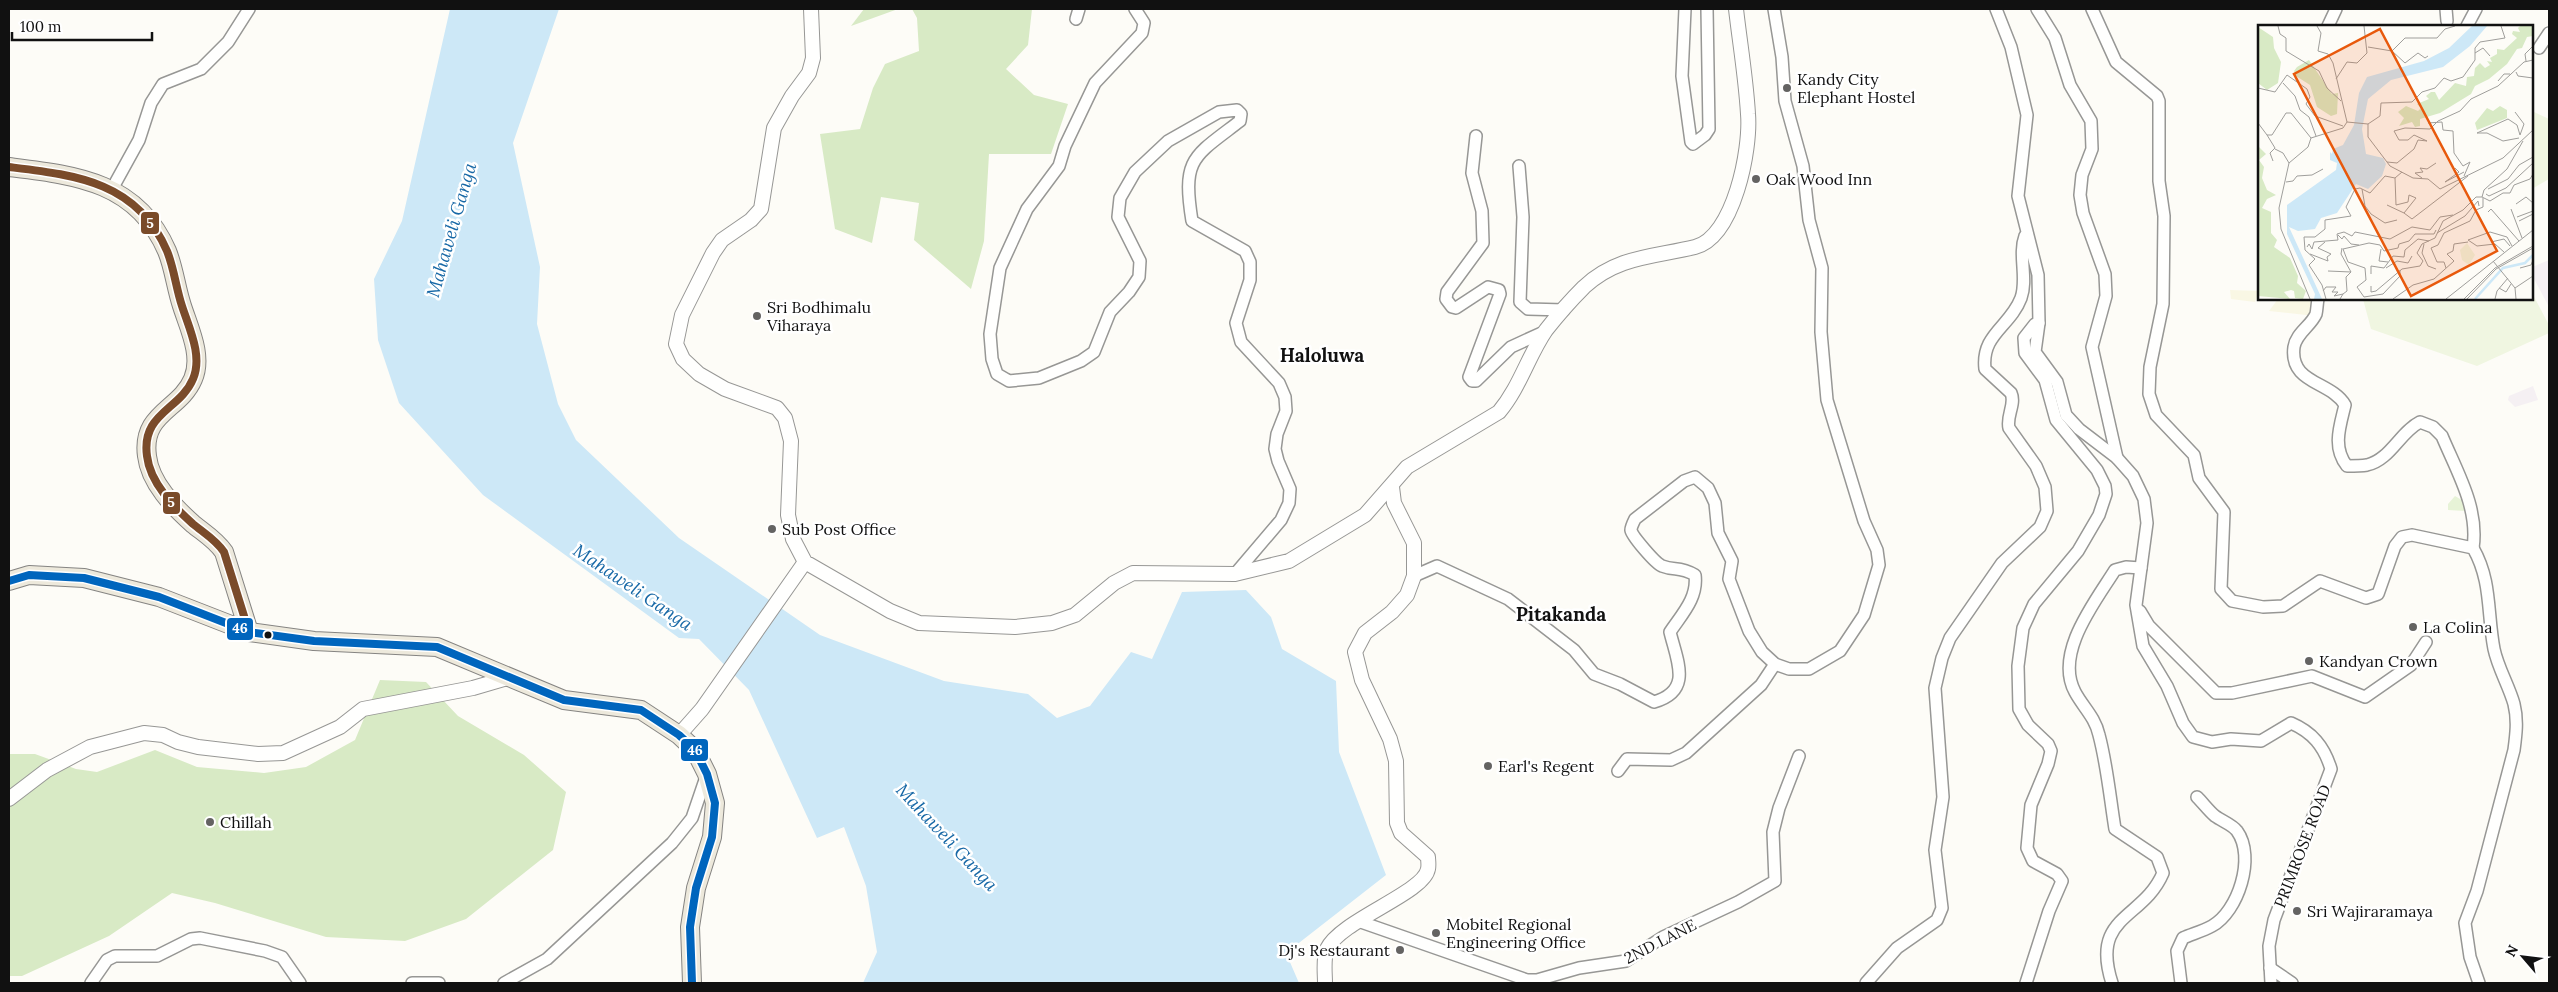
<svg xmlns="http://www.w3.org/2000/svg" width="2558" height="992" viewBox="0 0 2558 992" font-family="Lora,serif">
  <rect width="100%" height="100%" fill="#fdfcf7"/>
  <g fill="#f5f0f3">
    <polygon points="2549,260 2549,307 2532,275 2532,267"/>
    <polygon points="2533,386 2538,400 2515,407 2508,400 2509,396"/>
  </g>
  <g fill="#f9f7e4">
    <polygon points="2230,290 2259,291 2255,302 2231,299"/>
    <polygon points="2278,299 2313,299 2315,316 2269,311"/>
  </g>
  <polygon fill="#e7f3d7" points="2455,496 2465,502 2465,511 2448,510 2448,504"/>
  <g fill="#d8eac5">
    <polygon points="864,9 898,9 851,26"/>
    <polygon points="912,9 1032,9 1028,45 1006,69 1034,95 1068,104 1051,154 989,154 984,241 971,289 914,240 919,203 881,197 872,243 835,229 820,134 860,129 873,88 885,64 919,51 917,18"/>
    <polygon points="380,680 426,682 458,716 524,755 566,792 553,850 466,919 405,941 326,937 215,903 172,893 109,936 22,976 9,976 9,754 35,754 76,769 97,772 155,750 197,767 264,773 306,767 355,740"/>
  </g>
  <g fill="#f0f6e1">
    <polygon points="2532,111 2549,119 2549,179 2532,189"/>
    <polygon points="2532,293 2549,325 2549,333 2477,366 2371,329 2363,299 2532,299"/>
  </g>
  <polygon fill="#cde8f7" points="450,9 559,9 513,143 540,267 537,324 558,404 576,440 679,538 820,635 944,681 1028,694 1057,718 1090,706 1131,652 1152,659 1182,592 1246,590 1271,617 1282,649 1336,681 1339,752 1386,875 1286,953 1299,983 863,983 877,952 866,886 844,827 817,838 749,690 699,639 679,638 483,495 399,403 378,340 374,279 402,221"/>
  <g fill="none" stroke-linecap="round" stroke-linejoin="round">
    <g stroke="#979795" stroke-width="14">
      <g id="minor">
        <path d="M 1135,9 L 1144,23 L 1142,33 L 1095,83 L 1065,146 L 1059,166 L 1027,209 L 1000,268 L 990,334 L 992,359 L 997,374 L 1009,381 L 1039,378 L 1081,361 L 1094,352 L 1110,312 L 1129,292 L 1139,277 L 1140,261 L 1118,217 L 1120,198 L 1135,172 L 1168,141 L 1219,112 L 1237,110 L 1241,114 L 1240,121 C 1193,157 1182,158 1192,221 L 1245,251 L 1250,262 L 1250,280 L 1236,323 L 1241,342 L 1279,383 L 1285,397 L 1286,411 L 1277,434 L 1275,449 L 1278,461 L 1290,489 L 1289,503 L 1281,520 L 1235,574"/>
        <polyline points="1685,9 1682,76 1691,142 1693,144 1705,135 1709,129 1707,9"/>
        <path d="M 1996,9 L 2011,47 L 2027,115 L 2018,196 L 2038,275 L 2039,323 L 2035,352 L 2057,382 L 2066,415 L 2079,429 L 2117,458 L 2133,476 L 2144,499 L 2147,523 L 2136,605 L 2143,646 L 2167,686 L 2183,723 L 2193,737 L 2212,742 L 2231,739 L 2261,741 L 2291,723 C 2312,732 2324,746 2331,769 L 2274,920 L 2269,946 L 2271,983"/>
        <polyline points="2037,9 2055,38 2070,85 2091,121 2092,149 2082,175 2080,195 2083,213 2105,274 2106,296 2092,347 2117,458"/>
        <path d="M 2092,9 L 2116,62 L 2157,96 L 2159,101 L 2159,181 L 2164,216 L 2163,304 L 2150,367 L 2149,394 L 2156,415 L 2194,455 L 2199,478 L 2224,512 L 2221,589 L 2232,601 L 2263,607 L 2283,606 L 2320,581 L 2366,598 L 2378,594 L 2395,546 L 2402,537 L 2412,535 L 2473,548 C 2492,581 2487,613 2494,649 C 2498,668 2509,686 2514,704 C 2518,720 2516,735 2514,750 L 2477,891 L 2465,923 L 2470,957 L 2479,983"/>
        <polyline points="2446,9 2447,21"/>
        <polyline points="1076,19 1079,9"/>
        <polyline points="2328,26 2336,9"/>
        <polyline points="2467,26 2476,9"/>
        <polyline points="2539,48 2549,33"/>
        <polyline points="1476,136 1472,173 1482,211 1483,243 1447,292 1446,299 1452,307 1456,308 1488,287 1499,290 1500,294 1469,377 1472,381 1476,381 1511,347 1546,331"/>
        <polyline points="1519,166 1523,217 1520,302 1528,309 1564,310"/>
        <polyline points="112,189 139,140 151,103 163,84 201,69 228,42 249,9"/>
        <path d="M 2318,299 C 2317,304 2317,310 2316,314 C 2311,326 2296,333 2294,347 C 2289,384 2331,381 2345,405 C 2340,426 2332,447 2347,466 C 2353,466 2361,466 2367,465 C 2390,460 2400,432 2420,422 L 2433,427 L 2442,436 C 2457,472 2479,508 2473,548"/>
        <path d="M 1414,576 L 1437,566 L 1508,599 L 1574,650 L 1594,674 L 1620,684 L 1654,702 C 1693,691 1677,661 1670,632 C 1682,614 1698,598 1695,575 C 1679,566 1675,571 1662,566 C 1655,563 1632,536 1631,530 C 1631,527 1633,523 1635,519 L 1684,481 L 1695,477 L 1708,488 L 1715,503 L 1718,533 L 1732,561 L 1729,579 L 1749,631 L 1762,652 L 1775,664 L 1789,669 L 1809,669 L 1840,651 L 1864,615 L 1879,565 L 1877,550 L 1864,521 L 1827,400 L 1821,332 L 1822,268 L 1809,220 L 1803,166 L 1785,101 L 1782,57 L 1774,9"/>
        <polyline points="2140,611 2149,626 2216,693 2232,693 2312,676 2365,697 2411,665 2426,642"/>
        <polyline points="1618,771 1627,759 1671,760 1686,753 1761,685 1775,664"/>
        <polyline points="1358,921 1527,980 1537,980 1579,968 1626,961 1663,937 1738,902 1775,881 1773,832 1779,808 1799,756"/>
        <polyline points="2270,968 2292,983"/>
        <polyline points="91,983 107,960 115,956 157,956 191,939 200,938 265,951 282,957 300,983"/>
        <polyline points="412,983 439,983"/>
        <polyline points="504,983 547,959 672,843 692,818 707,774"/>
        <path d="M 1866,983 L 1897,948 L 1937,920 L 1942,908 L 1935,850 L 1943,797 L 1935,688 L 1942,658 L 1950,638 L 2002,563 L 2040,527 L 2047,511 L 2045,487 L 2036,466 L 2009,428 C 2006,416 2016,404 2011,393 L 1985,369 C 1981,334 2010,327 2021,298 C 2028,279 2018,255 2025,236"/>
        <polyline points="2026,983 2049,911 2062,881 2057,874 2033,861 2027,848 2031,805 2048,764 2051,751 2048,744 2028,725 2019,709 2018,666 2023,628 2034,604 2078,551 2099,515 2106,494 2105,486 2097,470 2056,420 2045,380 2025,353 2024,338 2035,324 2039,323"/>
        <path d="M 2112,983 C 2090,915 2143,920 2163,873 L 2157,857 L 2115,829 C 2110,798 2107,765 2099,735 C 2095,717 2083,707 2075,692 C 2054,653 2095,602 2115,570 L 2126,567 L 2141,568"/>
        <path d="M 2181,983 L 2177,951 L 2183,938 C 2192,934 2203,931 2212,926 C 2238,912 2256,857 2237,831 C 2233,825 2222,821 2215,816 C 2209,811 2203,803 2197,797"/>
      </g>
    </g>
    <g stroke="#979795" stroke-width="16">
      <g id="tertiary">
        <path d="M 811,9 L 813,58 L 809,73 L 792,96 L 774,128 L 761,209 L 751,220 L 722,240 L 713,253 L 682,315 L 676,344 L 683,359 L 699,374 L 725,389 L 777,408 L 785,418 L 791,441 L 788,515 L 793,539 L 805,562 L 890,611 L 919,623 L 1015,627 L 1052,623 L 1075,615 L 1114,583 L 1133,573 L 1235,574 L 1289,561 L 1365,515 L 1407,467 L 1499,412 C 1520,387 1528,356 1546,330 C 1557,316 1571,300 1584,287 C 1617,256 1654,257 1695,247 C 1734,237 1751,149 1748,114 C 1746,79 1740,44 1736,9"/>
        <polyline points="679,735 702,709 805,562"/>
        <polyline points="9,799 47,770 90,747 144,733 163,735 178,742 198,747 258,754 283,753 340,727 363,709 473,688 511,677"/>
        <path d="M 1325,983 C 1325,973 1323,958 1327,949 C 1341,920 1424,893 1428,869 C 1429,865 1428,860 1428,857 L 1401,833 L 1397,823 L 1396,761 L 1390,739 L 1362,680 L 1355,652 L 1365,633 L 1392,612 L 1407,595 L 1414,576 L 1414,543 L 1394,503 L 1392,487"/>
      </g>
    </g>
    <g stroke="#858482" stroke-width="20">
      <g id="primary">
        <path d="M 9,167 C 74,175 137,181 167,251 C 174,268 176,288 182,306 C 189,328 203,356 193,379 C 180,410 141,413 147,456 C 150,483 174,507 193,524 C 204,533 216,540 224,552 L 249,632"/>
        <polyline points="9,581 29,575 84,578 159,597 249,632 314,641 437,647 564,700 641,710 679,735 695,750 707,774 715,803 712,837 696,888 690,927 692,983"/>
      </g>
    </g>
    <use href="#minor" stroke="#fffffe" stroke-width="11"/>
    <use href="#tertiary" stroke="#fffffe" stroke-width="14"/>
    <use href="#primary" stroke="#ede9dc" stroke-width="18"/>
    <g stroke="#fff" stroke-width="11">
      <path id="bus-1" d="M 9,167 C 74,175 137,181 167,251 C 174,268 176,288 182,306 C 189,328 203,356 193,379 C 180,410 141,413 147,456 C 150,483 174,507 193,524 C 204,533 216,540 224,552 L 249,632"/>
    </g>
    <g stroke="#fff" stroke-width="11">
      <polyline id="bus-2" points="9,581 29,575 84,578 159,597 249,632 314,641 437,647 564,700 641,710 679,735 695,750 707,774 715,803 712,837 696,888 690,927 692,983"/>
    </g>
    <use href="#bus-1" stroke="#7a4b2a" stroke-width="8"/>
    <use href="#bus-2" stroke="#0065bd" stroke-width="8"/>
  </g>
  <g fill="#646362" stroke="#fff" stroke-width="2">
    <circle cx="1787" cy="88" r="5"/>
    <circle cx="1756" cy="179" r="5"/>
    <circle cx="757" cy="316" r="5"/>
    <circle cx="772" cy="529" r="5"/>
    <circle cx="2413" cy="627" r="5"/>
    <circle cx="2309" cy="661" r="5"/>
    <circle cx="1488" cy="766" r="5"/>
    <circle cx="210" cy="822" r="5"/>
    <circle cx="2297" cy="911" r="5"/>
    <circle cx="1436" cy="933" r="5"/>
    <circle cx="1400" cy="950" r="5"/>
  </g>
  <circle fill="#111" stroke="#fff" stroke-width="2" cx="268" cy="635" r="4.5"/>
  <g text-anchor="middle" dominant-baseline="central" stroke-width="5" stroke-linejoin="round" paint-order="stroke">
    <g font-size="16" fill="#111" stroke="#fff" text-anchor="start">
      <text x="1797" y="79">Kandy City<tspan x="1797" dy="18">Elephant Hostel</tspan></text>
      <text x="1766" y="179">Oak Wood Inn</text>
      <text x="767" y="307">Sri Bodhimalu<tspan x="767" dy="18">Viharaya</tspan></text>
      <text x="782" y="529">Sub Post Office</text>
      <text x="2423" y="627">La Colina</text>
      <text x="2319" y="661">Kandyan Crown</text>
      <text x="1498" y="766">Earl's Regent</text>
      <text x="220" y="822">Chillah</text>
      <text x="2307" y="911">Sri Wajiraramaya</text>
      <text x="1446" y="924">Mobitel Regional<tspan x="1446" dy="18">Engineering Office</tspan></text>
      <text x="1390" y="950" text-anchor="end">Dj's Restaurant</text>
    </g>
    <g font-size="16" fill="#111" stroke="#fff">
      <text transform="translate(2302 846) rotate(-69)">PRIMROSE ROAD</text>
      <text transform="translate(1660 941) rotate(-27)">2ND LANE</text>
    </g>
    <g font-size="18" font-style="italic" fill="#1768a6" stroke="#fff">
      <text transform="translate(451 230) rotate(-74)">Mahaweli Ganga</text>
      <text transform="translate(633 587) rotate(34)">Mahaweli Ganga</text>
      <text transform="translate(947 837) rotate(47)">Mahaweli Ganga</text>
    </g>
    <g font-size="19" font-weight="bold" fill="#111" stroke="#fff">
      <text x="1322" y="355">Haloluwa</text>
      <text x="1561" y="614">Pitakanda</text>
    </g>
  </g>
  <g transform="translate(2258 25)">
    <rect width="275" height="275" fill="#fdfcf7"/>
    <path d="M 262,1 L 275,1 L 275,11 L 269,12 L 264,23 L 259,24 L 249,39 L 231,54 L 217,61 L 213,69 L 182,88 L 162,94 L 162,101 L 157,102 L 154,97 L 141,101 L 146,93 L 140,87 L 148,81 L 160,86 L 163,83 L 159,79 L 171,74 L 168,71 L 173,67 L 177,67 L 181,75 L 197,58 L 208,61 L 209,52 L 216,51 L 217,43 L 222,38 L 227,43 L 232,40 L 229,36 L 234,37 L 232,33 L 239,29 L 239,24 L 246,25 L 259,13 L 254,9 L 255,6 L 262,7 L 260,3 ZM 0,2 L 15,12 L 16,23 L 23,37 L 20,58 L 9,65 L 0,58 ZM 51,35 L 74,69 L 80,68 L 79,89 L 73,91 L 59,82 L 52,60 L 38,51 L 36,46 L 39,42 ZM 242,81 L 249,85 L 249,93 L 219,105 L 217,98 L 229,83 L 235,86 ZM 0,121 L 8,129 L 1,135 L 6,142 L 4,153 L 9,165 L 18,170 L 9,174 L 4,183 L 13,187 L 13,208 L 19,215 L 16,222 L 32,233 L 40,251 L 39,258 L 48,266 L 45,274 L 37,273 L 36,266 L 33,265 L 26,267 L 32,274 L 0,271 Z" fill="#d8eac5"/>
    <path d="M 209,218 L 217,230 L 211,240 L 204,235 L 202,225 Z" fill="#f0f6e1"/>
    <path d="M 214,1 L 229,1 L 212,21 L 185,42 L 133,55 L 110,74 L 104,104 L 108,129 L 125,133 L 128,139 L 124,151 L 110,164 L 98,159 L 79,188 L 63,193 L 57,204 L 40,206 L 31,202 L 64,274 L 56,274 L 57,269 L 29,209 L 29,180 L 78,145 L 79,138 L 72,135 L 72,127 L 74,129 L 75,124 L 85,120 L 96,100 L 101,68 L 109,52 L 166,36 L 191,23 Z" fill="#cde8f7"/>
    <path fill="none" stroke="#cde8f7" stroke-width="2.5" d="M 217,274 L 245,243 L 267,238 L 275,230"/>
    <path fill="none" stroke="#9f9e9b" stroke-width="1" d="M 20,1 L 22,9 L 28,13 L 28,26 L 61,46 L 69,63 L 83,76M 243,1 L 247,13 L 222,17 L 217,23 L 217,35 L 205,52 L 193,56 L 186,53 L 177,63 L 164,67 L 154,77 L 123,78 L 122,91 L 110,99 L 110,112 L 132,141 L 155,153 L 170,154 L 182,164 L 245,133 L 275,105M 110,22 L 134,26M 134,26 L 147,13 L 179,13 L 187,4 L 197,1M 134,26 L 147,38 L 160,28 L 167,33 L 170,31M 217,28 L 225,23 L 232,31M 268,36 L 267,29 L 275,21M 258,47 L 260,51 L 275,53M 78,54 L 89,37 L 99,38 L 109,28 L 106,1M 240,56 L 246,49 L 252,49M 25,58 L 37,71 L 42,85 L 51,92 L 58,111M 0,63 L 17,67 L 29,50 L 49,64 L 52,72 L 48,79 L 57,91 L 85,101M 257,87 L 266,99 L 262,110M 89,97 L 110,99M 0,98 L 9,110 L 14,110 L 28,88 L 33,88 L 53,113M 170,98 L 184,97 L 185,105 L 195,106 L 196,128 L 205,141 L 212,137 L 206,151M 219,108 L 250,94 L 259,100 L 262,110M 219,108 L 229,108 L 245,116 L 261,113M 9,110 L 17,123 L 12,128 L 15,136M 265,116 L 249,144 L 226,165 L 224,172 L 232,176 L 245,168 L 252,168 L 256,160 L 272,154 L 275,149M 17,124 L 25,128 L 31,138M 129,137 L 139,138 L 156,124 L 160,115 L 169,116 L 156,110 L 150,115 L 141,115 L 136,106 L 147,103 L 172,104 L 180,96 L 202,86 L 213,74 L 240,61 L 266,37 L 275,35M 197,143 L 201,147 L 187,157 L 206,147M 137,153 L 138,180 L 150,177 L 151,170 L 158,173 L 146,188 L 154,194 L 210,151M 164,153 L 157,148 L 165,147 L 162,143 L 169,144 L 178,138M 28,157 L 35,156 L 39,151 L 54,150 L 65,144M 104,164 L 107,181 L 113,189 L 127,198 L 139,195M 230,164 L 250,154 L 261,140 L 275,132M 228,169 L 231,171 L 248,163 L 275,138M 258,179 L 268,172 L 275,178M 129,180 L 146,188M 253,184 L 264,213M 230,187 L 233,184 L 261,216M 259,192 L 275,186M 261,196 L 275,189M 179,208 L 207,191 L 220,176 L 221,181M 80,210 L 84,214 L 86,211 L 93,219 L 101,220M 233,217 L 246,214 L 252,221M 111,218 L 85,224 L 90,237 L 107,243 L 108,255 L 99,262 L 106,272 L 125,269 L 142,251 L 142,245M 111,218 L 122,220 L 126,226 L 140,223 L 141,219 L 151,216 L 157,209 L 176,209 L 178,205M 166,219 L 164,228 L 170,241 L 178,244M 49,222 L 51,219 L 54,224 L 56,217 L 80,215 L 79,209 L 86,207 L 94,211 L 97,207 L 132,214 L 154,202 L 172,205 L 182,192 L 195,190M 123,224 L 121,236 L 130,237M 246,227 L 237,219 L 219,221 L 210,215 L 232,207 L 249,212 L 254,221M 52,229 L 70,236 L 69,232 L 73,229 L 60,223 L 67,217M 235,236 L 257,263 L 258,274M 128,243 L 139,236 L 150,238 L 154,231M 188,243 L 186,237 L 179,237 L 173,223 L 180,220 L 186,208 L 212,196 L 218,185 L 225,182 L 225,173M 262,243 L 273,240 L 275,235M 70,246 L 93,247 L 83,229 L 84,223M 113,249 L 113,241 L 126,243 L 135,231 L 146,232 L 147,225 L 160,214 L 171,216M 113,261 L 113,267 L 118,266 L 144,244 L 162,241 L 165,236 L 159,228 L 164,219 L 177,213 L 185,196 L 205,185 L 218,172 L 224,172M 241,263 L 248,267 L 253,259M 257,263 L 275,251M 65,266 L 68,262 L 78,262 L 74,267 L 80,267 L 76,271 L 85,269 L 82,274M 85,269 L 89,266 L 88,252 L 93,247M 52,274 L 23,204 L 21,183 L 31,138 L 50,122 L 53,113 L 85,103 L 89,97 L 75,38 L 70,29 L 60,26 L 63,8 L 59,1M 68,274 L 64,260 L 51,240 L 57,234 L 47,225 L 46,212 L 57,212 L 67,204 L 67,195 L 93,191 L 88,182 L 97,164 L 102,163 L 112,168 L 127,151 L 137,153 L 144,147M 135,274 L 155,260 L 176,254 L 196,236 L 189,229 L 195,226 L 196,219 L 210,217M 188,274 L 275,205M 206,274 L 237,243 L 275,221M 209,274 L 238,244 L 275,223M 237,274 L 239,266 L 250,253"/>
    <path fill="#e8590c" fill-opacity="0.15" stroke="#e8590c" stroke-width="2.5" d="M 122,4 L 239,226 L 153,271 L 36,49 Z"/>
    <rect width="275" height="275" fill="none" stroke="#111" stroke-width="2.5"/>
  </g>
  <g stroke="#fff" stroke-width="2">
    <rect x="140" y="211" width="20" height="24" rx="5" fill="#7a4b2a"/>
    <rect x="162" y="491" width="19" height="24" rx="5" fill="#7a4b2a"/>
    <rect x="226" y="617" width="28" height="24" rx="5" fill="#0065bd"/>
    <rect x="680" y="738" width="29" height="24" rx="5" fill="#0065bd"/>
  </g>
  <g font-size="14" text-anchor="middle" font-weight="bold" fill="#fff">
    <text x="150" y="228">5</text>
    <text x="171" y="507">5</text>
    <text x="240" y="633">46</text>
    <text x="695" y="755">46</text>
  </g>
  <rect width="2558" height="992" fill="none" stroke="#111111" stroke-width="20"/>
  <g transform="translate(2523 957) rotate(298)" stroke="#ffffff" stroke-width="4" paint-order="stroke">
  <path d="M0-4L9 19L0 12L-9 19Z" fill="#111111"/>
  <text y="-8" font-size="14" font-weight="bold" text-anchor="middle" fill="#111111">N</text>
  </g>
  <path d="M12 32v8h140v-8" fill="none" stroke="#111111" stroke-width="2.5"/>
  <text x="20" y="32" font-size="15" fill="#111111" stroke="#ffffff" stroke-width="4" paint-order="stroke">100 m</text>
</svg>
